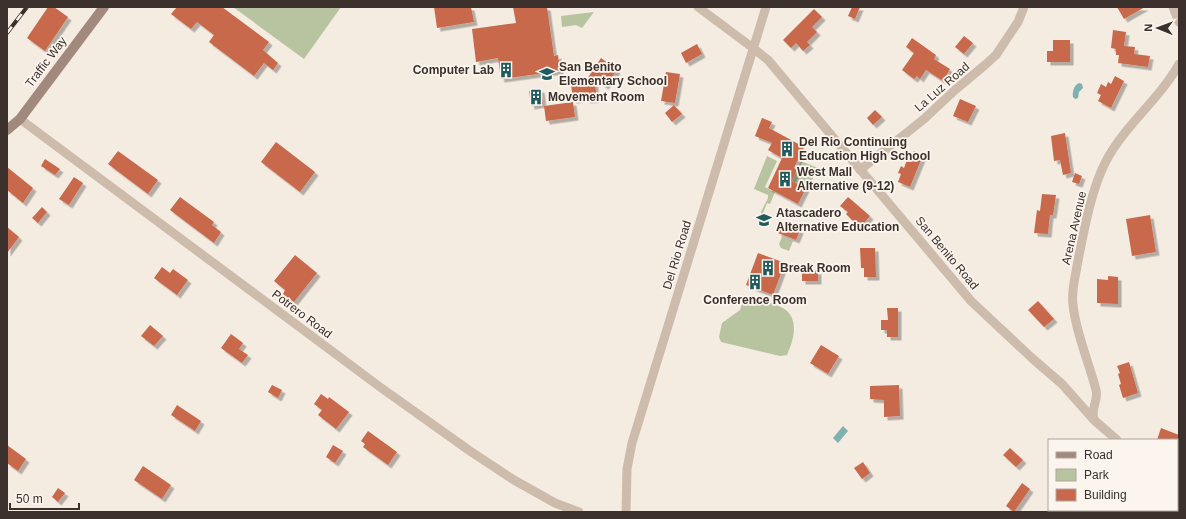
<svg xmlns="http://www.w3.org/2000/svg" width="1186" height="519" viewBox="0 0 1186 519" font-family="Helvetica,sans-serif">
  <defs>
    <filter id="shadow"><feDropShadow dx="3.5" dy="3.5" stdDeviation="0" flood-color="#0004"/></filter>
  </defs>
  <rect width="100%" height="100%" fill="#f4ebe1"/>
  <g fill="#b8c4a0">
    <polygon points="233,7 341,7 304,59"/>
    <polygon points="594,12 582,28 576,25 562,27 561,16"/>
    <polygon points="767,156 777,161 765,187 775,192 770,204 767,203 763,213 761,214 761,212 768,198 768,195 754,189"/>
    <polygon points="801,161 818,168 808,189 792,181"/>
    <polygon points="782,237 793,241 789,251 781,248 779,244"/>
    <path d="M 752,297 C 760,300 781,305 787,311 C 799,323 793,341 787,355 L 780,356 L 721,342 L 719,337 L 722,323 L 740,310 L 744,298 Z"/>
  </g>
  <g fill="#7fb0b2">
    <path d="M 1079,83 L 1082,84 L 1083,88 L 1079,92 L 1078,98 L 1075,99 L 1073,97 C 1072,92 1074,85 1079,83 Z"/>
    <polygon points="843,426 848,431 838,443 833,438"/>
  </g>
  <g fill="#c8694b" filter="url(#shadow)">
    <polygon points="48,7 54,7 68,17 45,51 27,38"/>
    <polygon points="177,7 222,7 269,42 263,50 278,63 273,70 264,63 254,76 209,42 214,35 197,22 191,29 171,14"/>
    <polygon points="434,7 471,7 474,22 437,28"/>
    <polygon points="513,7 547,7 554,56 558,55 560,71 501,79 498,58 476,62 472,29 516,23"/>
    <polygon points="852,7 860,7 855,19 848,16"/>
    <polygon points="1117,7 1145,7 1124,19"/>
    <polygon points="814,9 822,17 812,27 817,32 807,42 810,45 803,51 796,43 791,48 783,40"/>
    <polygon points="1113,30 1126,32 1124,46 1135,47 1134,54 1150,56 1148,67 1118,63 1119,55 1116,55 1116,49 1111,48"/>
    <polygon points="964,36 973,43 964,54 955,47"/>
    <polygon points="912,38 936,55 934,59 950,69 943,81 926,70 920,79 917,76 914,79 902,70 914,53 906,47"/>
    <polygon points="1053,40 1070,40 1070,62 1047,62 1047,51 1053,51"/>
    <polygon points="697,44 702,54 686,63 681,53"/>
    <polygon points="601,58 617,70 605,86 594,78 597,99 587,100 587,98 573,100 571,84 585,82"/>
    <polygon points="666,72 680,74 675,103 661,101"/>
    <polygon points="1115,76 1124,81 1111,108 1098,101 1101,95 1097,93 1101,84 1106,87 1108,82 1111,84"/>
    <polygon points="541,89 543,104 531,106 529,91"/>
    <polygon points="960,99 976,106 968,122 953,116"/>
    <polygon points="573,102 575,117 546,121 544,106"/>
    <polygon points="674,105 682,114 672,122 665,113"/>
    <polygon points="875,110 882,117 873,125 867,118"/>
    <polygon points="762,118 772,122 769,128 804,147 794,168 797,170 792,181 806,188 798,204 768,188 782,158 768,150 772,143 755,136"/>
    <polygon points="1065,133 1071,173 1063,175 1060,160 1054,161 1051,136"/>
    <polygon points="276,142 315,172 300,192 261,162"/>
    <polygon points="118,151 158,180 148,194 108,164"/>
    <polygon points="914,151 923,155 910,187 898,182 901,174 898,173 901,166 904,168 908,157 911,159"/>
    <polygon points="45,159 60,169 55,175 41,166"/>
    <polygon points="7,167 33,188 23,203 7,190"/>
    <polygon points="1075,173 1082,176 1079,184 1072,182"/>
    <polygon points="74,177 83,183 69,205 59,199"/>
    <polygon points="1042,194 1056,195 1053,215 1050,215 1048,234 1034,233 1037,210 1040,211"/>
    <polygon points="180,197 214,222 212,225 221,232 214,243 170,210"/>
    <polygon points="848,197 870,216 860,228 846,214 848,212 840,206"/>
    <polygon points="42,207 47,212 38,223 32,218"/>
    <polygon points="1150,215 1156,252 1132,256 1126,219"/>
    <polygon points="782,223 800,230 796,240 778,233"/>
    <polygon points="7,227 19,237 7,253"/>
    <polygon points="860,248 875,248 876,277 864,277 864,268 861,268"/>
    <polygon points="758,253 785,263 773,295 746,285"/>
    <polygon points="295,255 317,273 294,302 283,294 285,290 274,281"/>
    <polygon points="162,267 170,273 173,269 188,280 177,295 154,278"/>
    <polygon points="802,270 818,271 818,281 802,281"/>
    <polygon points="1108,276 1118,277 1118,304 1097,303 1097,279 1108,280"/>
    <polygon points="1038,301 1054,319 1044,327 1028,310"/>
    <polygon points="887,308 898,308 898,337 887,337 887,330 881,330 881,320 888,320"/>
    <polygon points="150,325 163,336 154,346 141,336"/>
    <polygon points="231,334 243,343 239,349 248,355 242,363 221,348"/>
    <polygon points="821,345 839,356 828,374 810,363"/>
    <polygon points="1129,362 1138,393 1123,398 1119,385 1121,384 1118,374 1120,373 1117,366"/>
    <polygon points="272,385 282,390 278,398 268,392"/>
    <polygon points="899,385 900,416 884,417 884,400 870,399 870,386"/>
    <polygon points="321,394 328,399 329,397 349,412 336,429 318,415 322,410 314,404"/>
    <polygon points="177,405 201,421 195,431 171,415"/>
    <polygon points="1161,428 1179,435 1179,440 1157,440"/>
    <polygon points="368,431 397,452 388,465 363,447 365,444 361,441"/>
    <polygon points="7,445 26,459 18,471 7,463"/>
    <polygon points="333,445 343,451 335,463 326,457"/>
    <polygon points="1010,448 1023,460 1016,467 1003,455"/>
    <polygon points="863,462 870,473 862,479 854,468"/>
    <polygon points="143,466 171,485 162,499 134,480"/>
    <polygon points="1022,483 1030,489 1014,512 1006,506"/>
    <polygon points="58,488 65,493 58,502 52,497"/>
  </g>
  <g fill="none" stroke-linecap="round" stroke-linejoin="round">
    <g stroke="#cdbbac" stroke-width="9">
      <polyline points="698,7 753,48 768,60 971,301 1033,359 1062,384 1094,420 1117,440"/>
      <polyline points="1173,7 1179,22"/>
      <polyline points="20,119 380,387 470,451 514,480 555,503 579,512"/>
      <polyline points="860,170 924,119 955,90 985,65 996,55 1018,22 1024,7"/>
      <path d="M 1094,419 C 1090,408 1099,401 1096,390 C 1089,362 1076,334 1073,305 C 1071,292 1075,279 1077,266 C 1083,235 1091,189 1106,161 C 1125,125 1159,100 1179,64"/>
      <polyline points="1177,474 1179,475"/>
      <polyline points="626,512 627,469 632,443 766,7"/>
    </g>
    <polyline stroke="#a18a7d" stroke-width="10" points="7,130 20,119 104,7"/>
    <g stroke="#3b302b" stroke-width="4">
      <polyline id="rail" points="7,33 27,7"/>
    </g>
    <use href="#rail" stroke="#fbf5ee" stroke-width="2.5" stroke-dasharray="8" stroke-linecap="butt"/>
  </g>
  <defs>
    <g id="building-bare" transform="scale(1.2)"><path d="M-4-6H4V6H1V3H-1V6H-4ZM-2.5-4.3h1.7v1.8h-1.7ZM.8-4.3h1.7v1.8H.8ZM-2.5-1h1.7V.8h-1.7ZM.8-1h1.7V.8H.8Z" fill="#1f5a5e" stroke="#fbf5ee" stroke-width="2.5" paint-order="stroke"/></g>
    <g id="school-bare" transform="scale(1.2)"><path d="M0-5L7-2L0 1L-7-2ZM-4 1L0 2.5L4 1V4Q0 6-4 4Z" fill="#1f5a5e" stroke="#fbf5ee" stroke-width="2.5" paint-order="stroke"/></g>
  </defs>
  <g fill-rule="evenodd">
    <use href="#building-bare" x="506" y="70"/>
    <use href="#school-bare" x="547" y="74"/>
    <use href="#building-bare" x="536" y="97"/>
    <use href="#building-bare" x="787" y="149"/>
    <use href="#building-bare" x="785" y="179"/>
    <use href="#school-bare" x="764" y="220"/>
    <use href="#building-bare" x="768" y="268"/>
    <use href="#building-bare" x="755" y="282"/>
  </g>
  <g text-anchor="middle" dominant-baseline="central" stroke-width="3.5" stroke-linejoin="round" paint-order="stroke">
    <g font-size="12" fill="#3b302b" stroke="#fbf5ee">
      <text transform="translate(46 62) rotate(-53)">Traffic Way</text>
      <text transform="translate(942 87) rotate(-41)">La Luz Road</text>
      <text transform="translate(1074 228) rotate(-77)">Arena Avenue</text>
      <text transform="translate(947 253) rotate(50)">San Benito Road</text>
      <text transform="translate(677 255) rotate(-73)">Del Rio Road</text>
      <text transform="translate(302 314) rotate(37)">Potrero Road</text>
    </g>
    <g font-size="12" font-weight="bold" fill="#3b302b" stroke="#fbf5ee" text-anchor="start">
      <text x="559" y="67">San Benito<tspan x="559" dy="14">Elementary School</tspan></text>
      <text x="494" y="70" text-anchor="end">Computer Lab</text>
      <text x="548" y="97">Movement Room</text>
      <text x="799" y="142">Del Rio Continuing<tspan x="799" dy="14">Education High School</tspan></text>
      <text x="797" y="172">West Mall<tspan x="797" dy="14">Alternative (9-12)</tspan></text>
      <text x="776" y="213">Atascadero<tspan x="776" dy="14">Alternative Education</tspan></text>
      <text x="780" y="268">Break Room</text>
      <text x="755" y="300" text-anchor="middle">Conference Room</text>
    </g>
  </g>
  <rect width="1186" height="519" fill="none" stroke="#3b302b" stroke-width="16"/>
  <rect x="1048" y="439" width="130" height="72" fill="#fbf5ee" stroke="#aea6a0"/>
  <rect x="1056" y="452" width="20" height="6" fill="#a18a7d" stroke="#aea6a0"/>
  <text x="1084" y="459" font-size="12" fill="#3b302b">Road</text>
  <rect x="1056" y="469" width="20" height="12" fill="#b8c4a0" stroke="#aea6a0"/>
  <text x="1084" y="479" font-size="12" fill="#3b302b">Park</text>
  <rect x="1056" y="489" width="20" height="12" fill="#c8694b" stroke="#aea6a0"/>
  <text x="1084" y="499" font-size="12" fill="#3b302b">Building</text>
  <g transform="translate(1158 28) rotate(271)" stroke="#fbf5ee" stroke-width="3" paint-order="stroke">
  <path d="M0-3L7 15L0 10L-7 15Z" fill="#3b302b"/>
  <text y="-6" font-size="11" font-weight="bold" text-anchor="middle" fill="#3b302b">N</text>
  </g>
  <path d="M10 503v6h69v-6" fill="none" stroke="#3b302b" stroke-width="2"/>
  <text x="16" y="503" font-size="12" fill="#3b302b" stroke="#fbf5ee" stroke-width="3" paint-order="stroke">50 m</text>
</svg>
